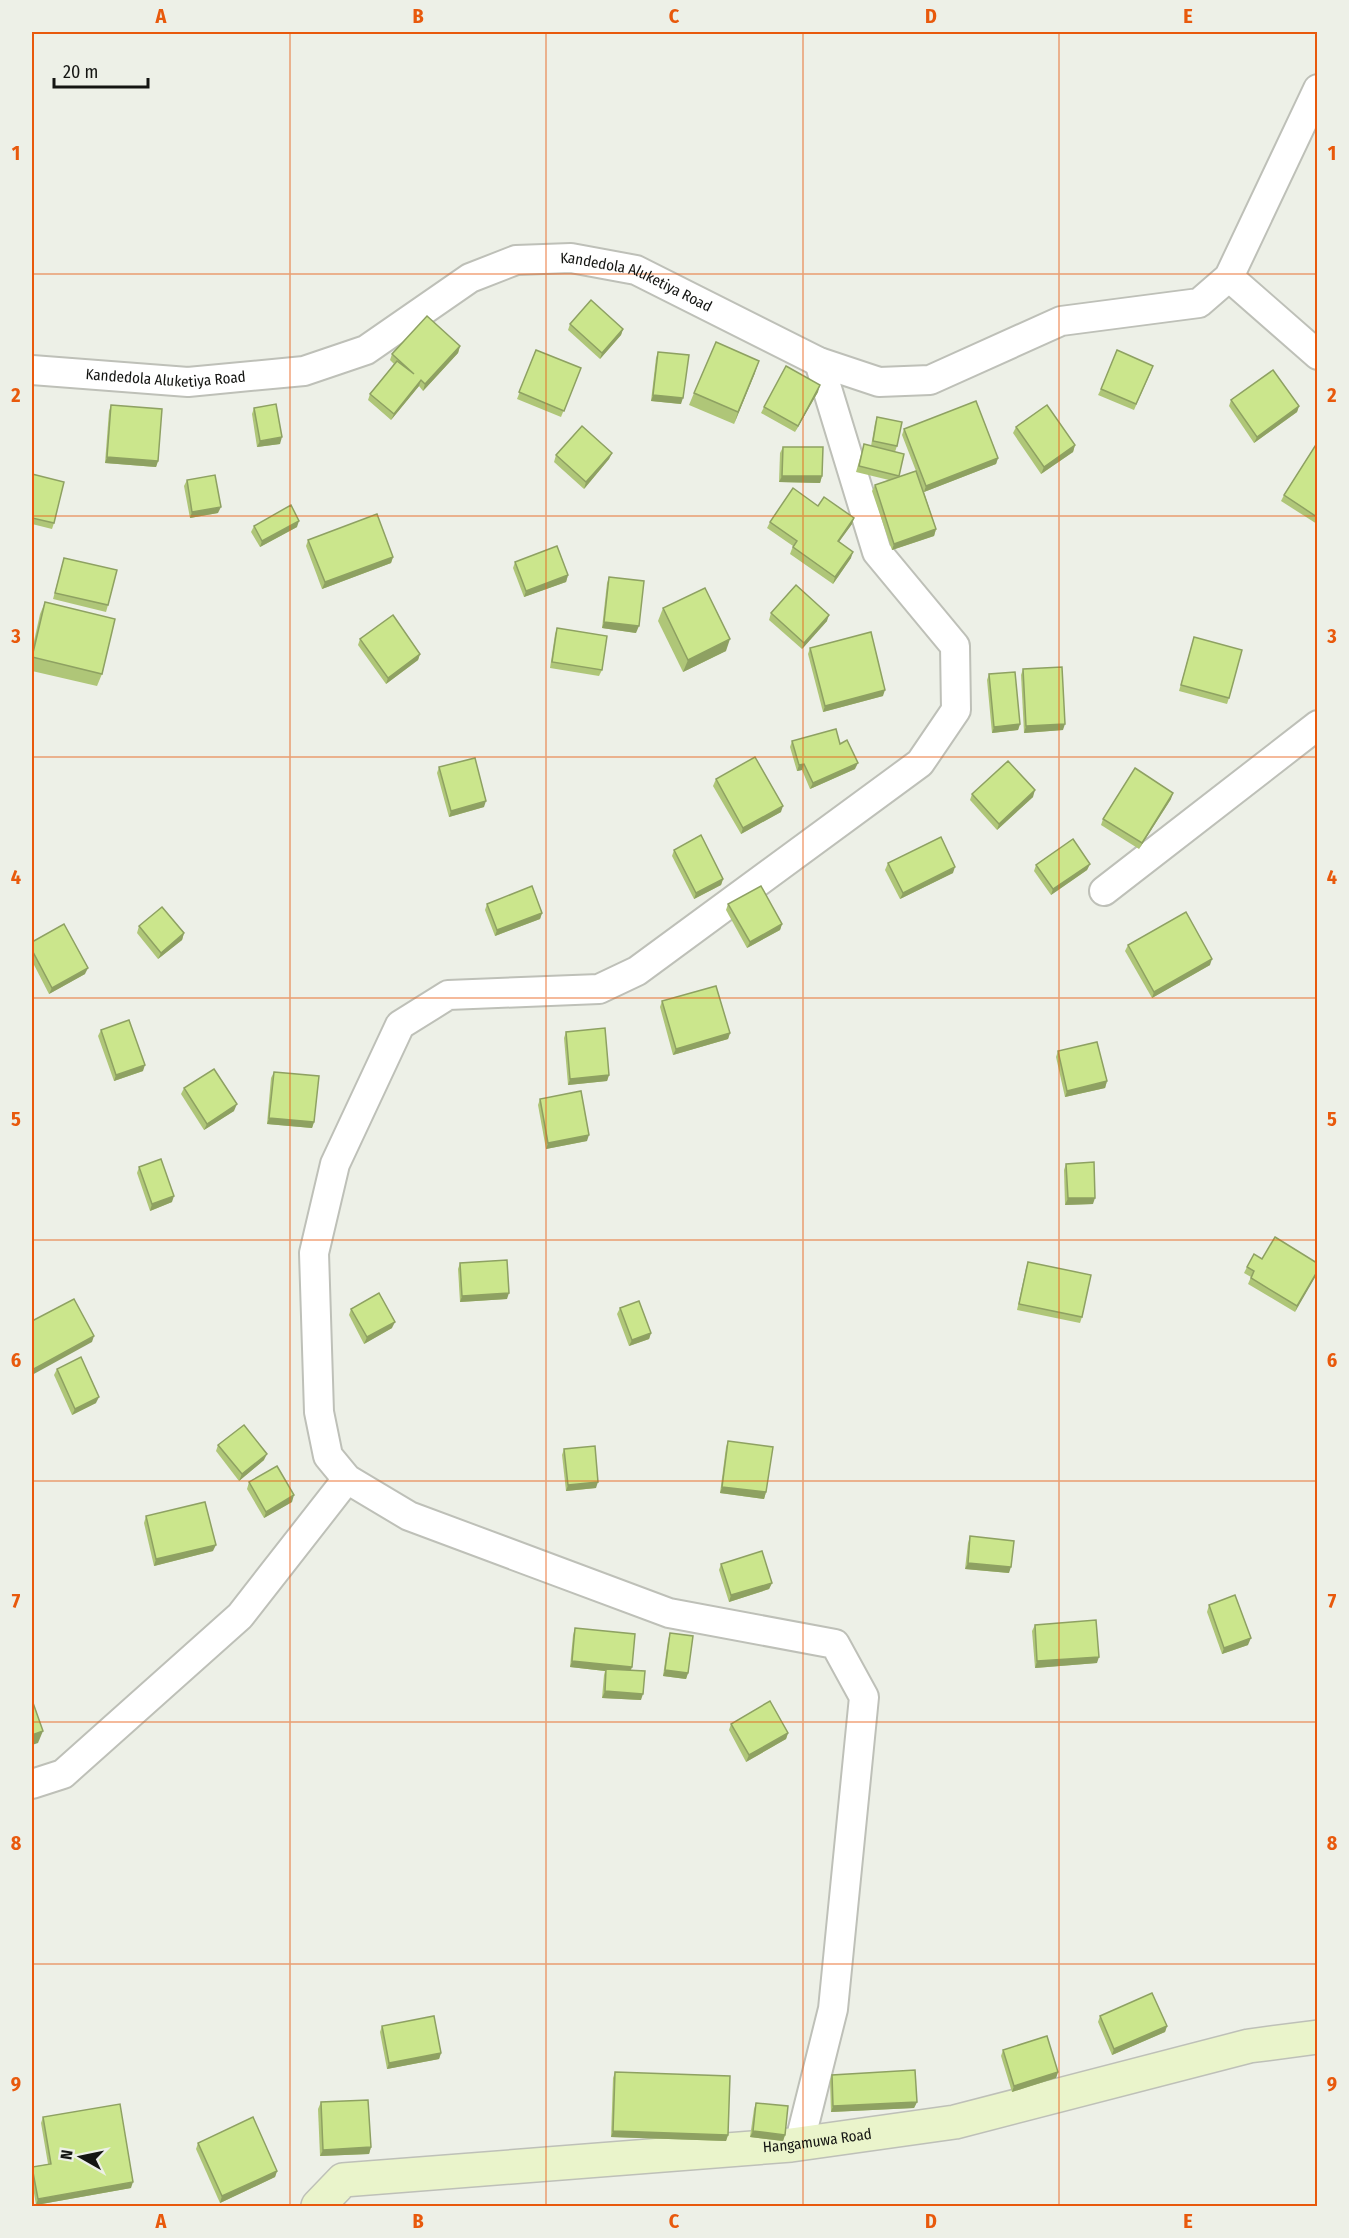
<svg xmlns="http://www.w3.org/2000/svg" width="1349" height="2238" viewBox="0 0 1349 2238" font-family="'Fira Sans Condensed',sans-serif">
  <rect width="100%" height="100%" fill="#edf0e7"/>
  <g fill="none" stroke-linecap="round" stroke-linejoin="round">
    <g stroke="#bec0b8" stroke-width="32">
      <g id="street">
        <polyline points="1229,277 1318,355"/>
        <path id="s1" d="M 32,370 L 188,382 L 304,371 L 366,350 L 470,278 L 516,260 L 571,258 L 636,270 L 819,362 L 879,382 L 930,380 L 1061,321 L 1199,303 L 1229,277 L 1318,89"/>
        <polyline points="1104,891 1318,725"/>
        <polyline points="32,1784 63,1774 240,1616 347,1479"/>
        <polyline points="791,2145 801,2137 833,2009 864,1697 835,1644 669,1613 409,1516 347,1479 328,1456 319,1412 314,1253 335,1164 400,1025 448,995 599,989 637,971 920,763 956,710 955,646 877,552 819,362"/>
      </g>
    </g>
    <g stroke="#bec0b8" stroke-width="36">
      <g id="secondary">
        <path id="s2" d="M 318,2206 L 343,2180 L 791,2145 L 955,2122 L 1249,2046 L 1318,2037"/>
      </g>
    </g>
    <use href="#street" stroke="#fff" stroke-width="28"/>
    <use href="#secondary" stroke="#eaf4cb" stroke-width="33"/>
  </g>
  <g fill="#afc678">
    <polygon points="570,324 623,329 621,335 600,359 568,330"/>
    <polygon points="460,346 458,353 423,391 419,386 391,420 368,400 370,394 394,364 390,360 392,354"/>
    <polygon points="536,350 581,368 561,417 517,399"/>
    <polygon points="658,352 681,404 651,401 656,358"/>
    <polygon points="1151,372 1134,410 1098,395 1101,389"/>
    <polygon points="755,373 734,424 689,405 694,393"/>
    <polygon points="818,392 795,432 761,413 764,407"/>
    <polygon points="1231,400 1299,406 1297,412 1254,443 1229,406"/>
    <polygon points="111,405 158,461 156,467 105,463 109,411"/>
    <polygon points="254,408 280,444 257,447 252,414"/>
    <polygon points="877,417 897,446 895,452 904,454 898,477 916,471 902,435 904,429 998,458 996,464 924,492 936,529 934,536 892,550 872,491 875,485 889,480 856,472 864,444 871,446 875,423"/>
    <polygon points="1016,427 1075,445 1073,452 1041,474 1013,433"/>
    <polygon points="1317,444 1317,524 1281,501 1284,495"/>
    <polygon points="783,447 822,476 820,483 779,482 780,453"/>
    <polygon points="612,453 609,459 584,489 554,462 556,455"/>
    <polygon points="32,474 54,523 52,529 32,524"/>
    <polygon points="187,480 218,513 190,518 184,486"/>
    <polygon points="818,506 854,518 852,524 839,542 851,558 833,584 790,554 793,546 767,528 770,522"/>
    <polygon points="254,526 297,527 260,547 251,532"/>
    <polygon points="308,540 393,557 391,563 322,589 306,546"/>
    <polygon points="64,558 108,605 106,612 53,599"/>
    <polygon points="515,562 568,575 566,582 524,597 513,568"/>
    <polygon points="609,577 636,633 602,628 607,583"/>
    <polygon points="45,602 102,674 97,686 32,671 32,650 40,614"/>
    <polygon points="663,608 726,651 683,672 658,621"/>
    <polygon points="771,613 827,621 802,649 769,620"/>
    <polygon points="557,628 602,670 599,676 550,668 555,634"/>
    <polygon points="1194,637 1229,698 1227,704 1179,691"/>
    <polygon points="360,639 420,654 418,660 386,684 358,645"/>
    <polygon points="810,648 883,696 823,712 808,654"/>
    <polygon points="1023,669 1063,730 1024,733 1021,675"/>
    <polygon points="989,674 1020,724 1018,730 992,733 987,680"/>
    <polygon points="792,741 840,744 855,769 810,789 802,770 797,771 790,747"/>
    <polygon points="439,767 484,807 449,817 437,773"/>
    <polygon points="716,779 781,812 741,834 713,786"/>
    <polygon points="972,794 1033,797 997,830 970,800"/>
    <polygon points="1171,799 1139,849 1101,825 1103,819"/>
    <polygon points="674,850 723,879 721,885 694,899 672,856"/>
    <polygon points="888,863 953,873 900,899 885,870"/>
    <polygon points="1090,864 1087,870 1051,895 1034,871 1036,865"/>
    <polygon points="487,904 542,913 540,919 495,936 485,910"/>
    <polygon points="728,904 782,924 780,930 747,948 726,910"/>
    <polygon points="139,926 184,933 182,940 158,959 137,933"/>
    <polygon points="32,942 85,974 49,994 32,961"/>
    <polygon points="1128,945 1210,965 1152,998 1125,951"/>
    <polygon points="662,1001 730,1033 728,1039 673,1055 660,1007"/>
    <polygon points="101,1030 143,1071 114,1081 98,1036"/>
    <polygon points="566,1032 609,1075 607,1081 568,1085 564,1038"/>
    <polygon points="1058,1051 1107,1081 1105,1088 1065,1097 1056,1057"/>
    <polygon points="274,1072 314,1122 312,1128 267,1124 271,1078"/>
    <polygon points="184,1088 234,1111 204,1130 181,1094"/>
    <polygon points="540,1099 587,1141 546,1149 538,1105"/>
    <polygon points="1066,1164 1093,1204 1065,1205 1064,1170"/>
    <polygon points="139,1167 172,1202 150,1211 137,1173"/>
    <polygon points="1262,1259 1317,1263 1295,1312 1248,1284 1251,1277 1244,1273 1247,1267"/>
    <polygon points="1028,1262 1082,1317 1080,1323 1017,1310 1026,1268"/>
    <polygon points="460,1263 507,1299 460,1302 458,1269"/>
    <polygon points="620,1308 651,1333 649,1339 629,1346 617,1314"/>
    <polygon points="351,1309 392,1328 364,1344 349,1315"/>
    <polygon points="57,1369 96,1403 72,1415 54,1375"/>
    <polygon points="728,1441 766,1492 764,1499 720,1493 726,1447"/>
    <polygon points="218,1445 264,1460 239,1481 216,1451"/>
    <polygon points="564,1449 596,1488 566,1491 562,1455"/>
    <polygon points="249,1482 292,1502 264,1518 247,1489"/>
    <polygon points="146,1516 213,1551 154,1566 144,1523"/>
    <polygon points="970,1536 1009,1573 965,1569 968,1543"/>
    <polygon points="721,1564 772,1583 769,1589 729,1602 719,1570"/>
    <polygon points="1209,1605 1248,1645 1222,1654 1207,1612"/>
    <polygon points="1035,1625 1097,1663 1035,1668 1032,1631"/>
    <polygon points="575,1628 632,1667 631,1670 641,1700 602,1698 604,1675 605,1671 570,1667 573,1635"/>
    <polygon points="670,1633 688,1673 686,1679 663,1676 668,1640"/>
    <polygon points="731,1724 788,1733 786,1739 746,1762 729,1730"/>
    <polygon points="1100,2016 1167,2026 1165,2032 1112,2055 1098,2022"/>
    <polygon points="382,2026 441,2053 439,2059 387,2069 380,2032"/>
    <polygon points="1003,2050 1058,2072 1056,2078 1012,2092 1001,2056"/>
    <polygon points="615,2072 728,2135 726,2141 611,2137 613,2078"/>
    <polygon points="832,2075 917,2102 914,2108 831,2112 830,2081"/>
    <polygon points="321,2102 371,2147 369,2154 320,2156 318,2109"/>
    <polygon points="756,2103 785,2135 783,2141 750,2137 754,2109"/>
    <polygon points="43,2117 131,2188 36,2205 32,2181 32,2167 48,2164 41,2123"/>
    <polygon points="198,2143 277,2171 275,2177 220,2203 196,2149"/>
  </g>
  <g fill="#8ea162">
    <polygon points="623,329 621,335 600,359 602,353"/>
    <polygon points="460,346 458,353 423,391 425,384"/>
    <polygon points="759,361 755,373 734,424 738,412"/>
    <polygon points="421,380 419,386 391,420 394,414"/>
    <polygon points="820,385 818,392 795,432 798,426"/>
    <polygon points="653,395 683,398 681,404 651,401"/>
    <polygon points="1299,406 1297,412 1254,443 1257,437"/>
    <polygon points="282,437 280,444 257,447 260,441"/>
    <polygon points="1075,445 1073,452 1041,474 1044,467"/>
    <polygon points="612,453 609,459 584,489 586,482"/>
    <polygon points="107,457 158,461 156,467 105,463"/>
    <polygon points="998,458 996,464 924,492 926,486"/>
    <polygon points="782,476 822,476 820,483 779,482"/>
    <polygon points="221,507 218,513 190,518 192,512"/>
    <polygon points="854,518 852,524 835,547 838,541"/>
    <polygon points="299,521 297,527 260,547 262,541"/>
    <polygon points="936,529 934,536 892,550 894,544"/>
    <polygon points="853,552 851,558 833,584 835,577"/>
    <polygon points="393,557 391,563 322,589 325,582"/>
    <polygon points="568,575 566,582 524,597 526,591"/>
    <polygon points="829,615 827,621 802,649 804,643"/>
    <polygon points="604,622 639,626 636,633 602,628"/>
    <polygon points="730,639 726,651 683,672 688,660"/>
    <polygon points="420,654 418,660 386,684 388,678"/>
    <polygon points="885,690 883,696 823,712 825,706"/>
    <polygon points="1020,724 1018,730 992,733 994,727"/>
    <polygon points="1065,724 1063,730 1024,733 1026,726"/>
    <polygon points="858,763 855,769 810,789 813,783"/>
    <polygon points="804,764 802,770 797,771 799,765"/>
    <polygon points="1035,790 1033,797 997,830 999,824"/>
    <polygon points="1173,793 1171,799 1139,849 1142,843"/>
    <polygon points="486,801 484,807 449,817 451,811"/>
    <polygon points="783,806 781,812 741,834 743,828"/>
    <polygon points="1090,864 1087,870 1051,895 1053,889"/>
    <polygon points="955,867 953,873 900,899 903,893"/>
    <polygon points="723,879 721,885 694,899 696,893"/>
    <polygon points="542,913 540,919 495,936 497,930"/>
    <polygon points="782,924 780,930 747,948 750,942"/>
    <polygon points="184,933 182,940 158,959 161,953"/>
    <polygon points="1212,959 1210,965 1152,998 1154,992"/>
    <polygon points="88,968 85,974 49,994 52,988"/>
    <polygon points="730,1033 728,1039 673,1055 676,1049"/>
    <polygon points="145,1065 143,1071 114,1081 116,1075"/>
    <polygon points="609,1075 607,1081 568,1085 570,1079"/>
    <polygon points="1107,1081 1105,1088 1065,1097 1067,1091"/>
    <polygon points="237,1104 234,1111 204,1130 207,1124"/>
    <polygon points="269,1118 314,1122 312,1128 267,1124"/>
    <polygon points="589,1135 587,1141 546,1149 548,1143"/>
    <polygon points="174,1196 172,1202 150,1211 152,1204"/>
    <polygon points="1068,1198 1095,1198 1093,1204 1065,1205"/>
    <polygon points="1317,1272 1317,1274 1295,1312 1297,1306"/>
    <polygon points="509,1293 507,1299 460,1302 462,1296"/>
    <polygon points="395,1322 392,1328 364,1344 367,1337"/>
    <polygon points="651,1333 649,1339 629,1346 632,1340"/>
    <polygon points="94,1336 92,1342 32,1375 32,1370"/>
    <polygon points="99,1397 96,1403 72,1415 75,1409"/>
    <polygon points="267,1454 264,1460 239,1481 242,1474"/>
    <polygon points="598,1482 596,1488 566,1491 568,1485"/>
    <polygon points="722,1487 766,1492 764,1499 720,1493"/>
    <polygon points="294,1495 292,1502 264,1518 266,1512"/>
    <polygon points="216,1545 213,1551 154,1566 156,1559"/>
    <polygon points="968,1563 1011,1567 1009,1573 965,1569"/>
    <polygon points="772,1583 769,1589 729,1602 731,1595"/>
    <polygon points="1251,1638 1248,1645 1222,1654 1224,1648"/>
    <polygon points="1099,1657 1097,1663 1035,1668 1037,1661"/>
    <polygon points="572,1661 632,1667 629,1673 606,1669 605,1671 570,1667"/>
    <polygon points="665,1670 688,1673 686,1679 663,1676"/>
    <polygon points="605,1691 643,1694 641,1700 602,1698"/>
    <polygon points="43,1731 38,1743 32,1745 32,1735"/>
    <polygon points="788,1733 786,1739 746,1762 749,1755"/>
    <polygon points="1167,2026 1165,2032 1112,2055 1114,2049"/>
    <polygon points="441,2053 439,2059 387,2069 389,2063"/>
    <polygon points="1058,2072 1056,2078 1012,2092 1014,2086"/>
    <polygon points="917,2102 914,2108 831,2112 833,2106"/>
    <polygon points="613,2131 728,2135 726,2141 611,2137"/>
    <polygon points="753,2131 785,2135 783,2141 750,2137"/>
    <polygon points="371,2147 369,2154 320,2156 323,2150"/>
    <polygon points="277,2171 275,2177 220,2203 222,2196"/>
    <polygon points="133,2182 131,2188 36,2205 38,2199"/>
  </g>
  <g fill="#cbe68c" stroke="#8ea162" stroke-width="1.5">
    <polygon points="591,300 623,329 602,353 570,324"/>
    <polygon points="427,316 460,346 425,384 421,380 394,414 370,394 397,361 414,374 392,354"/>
    <polygon points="716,342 759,361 738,412 694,393"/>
    <polygon points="536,350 581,368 564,411 519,392"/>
    <polygon points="1117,350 1153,366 1136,404 1101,389"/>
    <polygon points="658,352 689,355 683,398 653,395"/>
    <polygon points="786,366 820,385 798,426 764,407"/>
    <polygon points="1273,370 1299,406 1257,437 1231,400"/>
    <polygon points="976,401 998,458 926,486 904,429"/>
    <polygon points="276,404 282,437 260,441 254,408"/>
    <polygon points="111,405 162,409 158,461 107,457"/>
    <polygon points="1047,405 1075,445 1044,467 1016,427"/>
    <polygon points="877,417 902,422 897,446 873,441"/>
    <polygon points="582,426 612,453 586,482 556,455"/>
    <polygon points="1317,443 1317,517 1284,495"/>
    <polygon points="864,444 904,454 899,476 859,466"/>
    <polygon points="783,447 823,447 822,476 782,476"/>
    <polygon points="916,471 936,529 894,544 875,485"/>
    <polygon points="32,474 64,482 54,523 32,518"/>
    <polygon points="215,475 221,507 192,512 187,480"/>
    <polygon points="793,488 818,506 824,497 854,518 838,541 853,552 835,577 793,547 797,541 770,522"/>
    <polygon points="291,505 299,521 262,541 254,526"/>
    <polygon points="377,514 393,557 325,582 308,540"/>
    <polygon points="557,546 568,575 526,591 515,562"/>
    <polygon points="64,558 117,570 108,605 55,593"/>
    <polygon points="609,577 644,581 639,626 604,622"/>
    <polygon points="796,585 829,615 804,643 771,613"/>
    <polygon points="705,588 730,639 688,660 663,608"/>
    <polygon points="45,602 115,619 102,674 32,657"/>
    <polygon points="393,615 420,654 388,678 360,639"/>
    <polygon points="557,628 607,636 602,670 552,662"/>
    <polygon points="871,632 885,690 825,706 810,648"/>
    <polygon points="1194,637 1242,650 1229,698 1181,685"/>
    <polygon points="1062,667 1065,724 1026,726 1023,669"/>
    <polygon points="1015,672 1020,724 994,727 989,674"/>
    <polygon points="836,729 840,744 847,740 858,763 813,783 804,764 799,765 792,741"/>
    <polygon points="755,757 783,806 743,828 716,779"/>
    <polygon points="475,758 486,801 451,811 439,767"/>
    <polygon points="1008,761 1035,790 999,824 972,794"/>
    <polygon points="1135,768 1173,793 1142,843 1103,819"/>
    <polygon points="701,835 723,879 696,893 674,850"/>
    <polygon points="941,837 955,867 903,893 888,863"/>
    <polygon points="1073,839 1090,864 1053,889 1036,865"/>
    <polygon points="532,886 542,913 497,930 487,904"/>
    <polygon points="761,886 782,924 750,942 728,904"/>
    <polygon points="162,907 184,933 161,953 139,926"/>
    <polygon points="1186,912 1212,959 1154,992 1128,945"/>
    <polygon points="64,924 88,968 52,988 32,950 32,942"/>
    <polygon points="716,986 730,1033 676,1049 662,1001"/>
    <polygon points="129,1020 145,1065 116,1075 101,1030"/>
    <polygon points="605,1028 609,1075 570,1079 566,1032"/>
    <polygon points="1097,1042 1107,1081 1067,1091 1058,1051"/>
    <polygon points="214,1069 237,1104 207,1124 184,1088"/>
    <polygon points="274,1072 319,1076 314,1122 269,1118"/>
    <polygon points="581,1091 589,1135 548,1143 540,1099"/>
    <polygon points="161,1159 174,1196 152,1204 139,1167"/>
    <polygon points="1094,1162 1095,1198 1068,1198 1066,1164"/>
    <polygon points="1275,1237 1317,1263 1317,1272 1297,1306 1251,1278 1254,1271 1247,1267 1254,1254 1262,1259"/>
    <polygon points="507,1260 509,1293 462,1296 460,1263"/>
    <polygon points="1028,1262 1091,1275 1082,1317 1019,1304"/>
    <polygon points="379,1293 395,1322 367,1337 351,1309"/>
    <polygon points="74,1299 94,1336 32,1370 32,1321"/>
    <polygon points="639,1301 651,1333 632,1340 620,1308"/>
    <polygon points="81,1357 99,1397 75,1409 57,1369"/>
    <polygon points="244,1425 267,1454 242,1474 218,1445"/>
    <polygon points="728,1441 773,1447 766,1492 722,1487"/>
    <polygon points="595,1446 598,1482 568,1485 564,1449"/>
    <polygon points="277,1466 294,1495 266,1512 249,1482"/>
    <polygon points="205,1502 216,1545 156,1559 146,1516"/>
    <polygon points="970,1536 1014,1541 1011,1567 968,1563"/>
    <polygon points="762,1551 772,1583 731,1595 721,1564"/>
    <polygon points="1235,1595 1251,1638 1224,1648 1209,1605"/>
    <polygon points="1096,1620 1099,1657 1037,1661 1035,1625"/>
    <polygon points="575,1628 635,1634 632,1667 572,1661"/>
    <polygon points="670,1633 693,1636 688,1673 665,1670"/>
    <polygon points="606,1669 645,1671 643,1694 605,1691"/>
    <polygon points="32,1700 43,1731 32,1735"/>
    <polygon points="770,1701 788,1733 749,1755 731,1724"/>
    <polygon points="1152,1993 1167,2026 1114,2049 1100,2016"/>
    <polygon points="434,2016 441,2053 389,2063 382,2026"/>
    <polygon points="1047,2036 1058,2072 1014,2086 1003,2050"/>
    <polygon points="915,2070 917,2102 833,2106 832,2075"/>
    <polygon points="615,2072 730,2076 728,2135 613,2131"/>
    <polygon points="368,2100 371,2147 323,2150 321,2102"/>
    <polygon points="756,2103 788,2106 785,2135 753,2131"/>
    <polygon points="120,2104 133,2182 38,2199 32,2167 51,2164 43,2117"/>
    <polygon points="253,2117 277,2171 222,2196 198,2143"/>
  </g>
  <path fill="none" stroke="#e8590c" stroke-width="1.5" stroke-opacity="0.55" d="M 290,32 L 290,2206M 546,32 L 546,2206M 803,32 L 803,2206M 1059,32 L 1059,2206M 32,274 L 1318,274M 32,516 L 1318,516M 32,757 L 1318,757M 32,998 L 1318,998M 32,1240 L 1318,1240M 32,1481 L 1318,1481M 32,1722 L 1318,1722M 32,1964 L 1318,1964"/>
  <g text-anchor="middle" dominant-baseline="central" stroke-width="5" stroke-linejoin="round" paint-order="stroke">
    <g font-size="15" fill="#141512" stroke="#edf0e7">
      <text stroke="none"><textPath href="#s1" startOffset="639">Kandedola Aluketiya Road</textPath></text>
      <text stroke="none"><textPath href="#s1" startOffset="134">Kandedola Aluketiya Road</textPath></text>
      <text stroke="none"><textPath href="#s2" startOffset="512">Hangamuwa Road</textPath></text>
    </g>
  </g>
  <rect width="1349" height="2238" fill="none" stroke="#edf0e7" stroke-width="66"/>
  <g transform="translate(81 2157) rotate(279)" stroke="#edf0e7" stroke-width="4.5" paint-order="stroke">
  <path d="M0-4.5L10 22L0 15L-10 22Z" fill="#141512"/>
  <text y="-9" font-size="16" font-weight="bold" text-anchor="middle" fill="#141512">N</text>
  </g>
  <path d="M54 78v9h94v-9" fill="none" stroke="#141512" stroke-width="3"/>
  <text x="63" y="78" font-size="18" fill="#141512" stroke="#edf0e7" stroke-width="4.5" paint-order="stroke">20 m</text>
  <rect x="33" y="33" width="1283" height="2172" fill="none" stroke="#e8590c" stroke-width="2"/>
  <g font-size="20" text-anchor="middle" font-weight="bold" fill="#e8590c">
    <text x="161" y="23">A</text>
    <text x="418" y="23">B</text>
    <text x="674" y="23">C</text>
    <text x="931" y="23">D</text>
    <text x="1188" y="23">E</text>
    <text x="16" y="160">1</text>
    <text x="1332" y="160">1</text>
    <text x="16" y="402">2</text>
    <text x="1332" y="402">2</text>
    <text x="16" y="643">3</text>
    <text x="1332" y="643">3</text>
    <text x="16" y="884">4</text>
    <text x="1332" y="884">4</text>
    <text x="16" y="1126">5</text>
    <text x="1332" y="1126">5</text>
    <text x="16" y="1367">6</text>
    <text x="1332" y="1367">6</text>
    <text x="16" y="1608">7</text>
    <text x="1332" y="1608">7</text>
    <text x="16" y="1850">8</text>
    <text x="1332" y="1850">8</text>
    <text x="16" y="2091">9</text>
    <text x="1332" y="2091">9</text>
    <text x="161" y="2228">A</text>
    <text x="418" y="2228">B</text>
    <text x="674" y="2228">C</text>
    <text x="931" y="2228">D</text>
    <text x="1188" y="2228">E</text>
  </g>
</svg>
